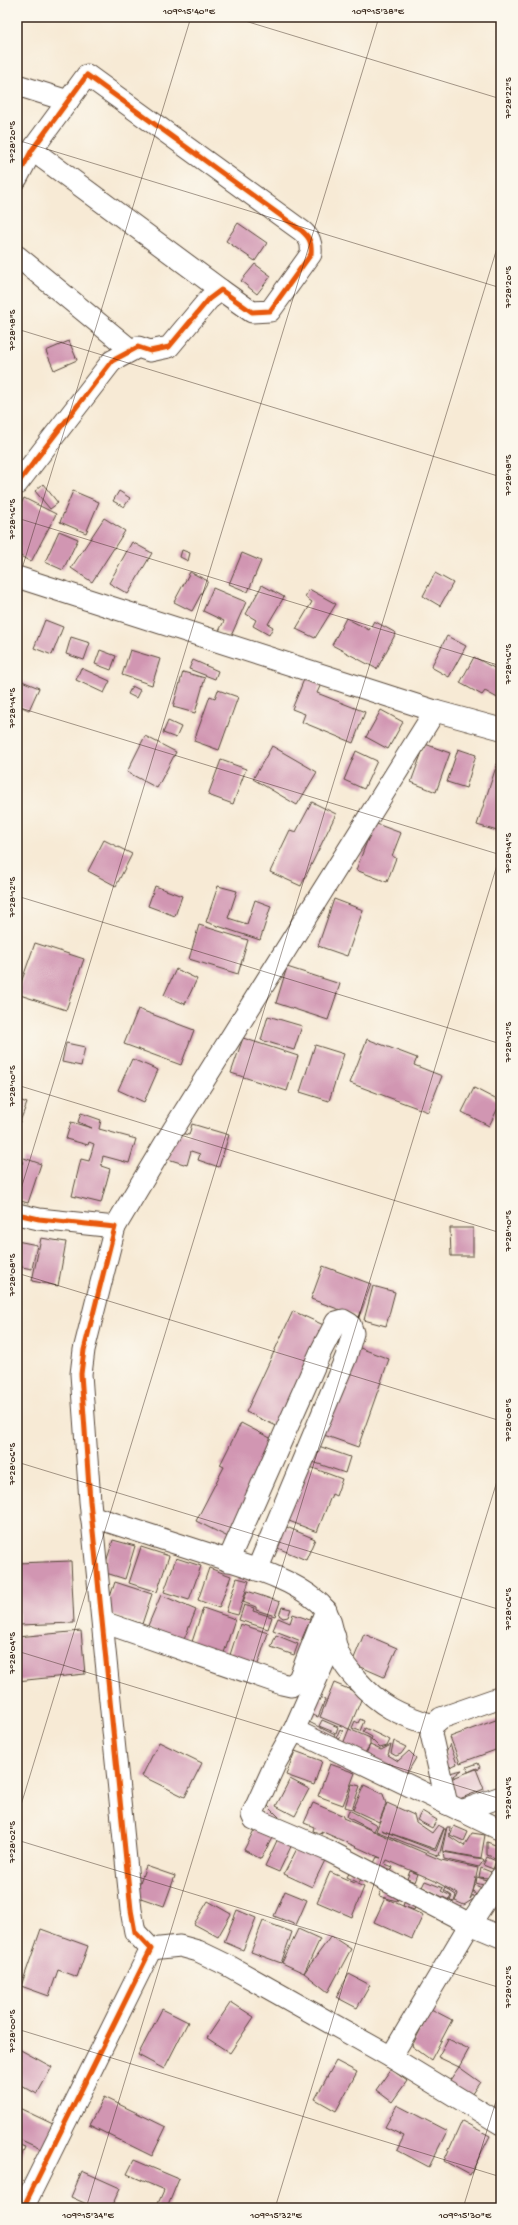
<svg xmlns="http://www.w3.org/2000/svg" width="518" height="2225" viewBox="0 0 518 2225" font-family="'Gochi Hand',sans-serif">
  <rect width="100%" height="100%" fill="#fbf7ec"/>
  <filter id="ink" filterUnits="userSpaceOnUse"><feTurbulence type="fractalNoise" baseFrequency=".025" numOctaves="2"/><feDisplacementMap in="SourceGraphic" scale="8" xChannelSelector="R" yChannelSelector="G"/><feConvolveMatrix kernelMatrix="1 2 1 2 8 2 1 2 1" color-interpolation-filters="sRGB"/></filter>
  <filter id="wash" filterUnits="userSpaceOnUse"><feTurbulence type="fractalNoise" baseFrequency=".012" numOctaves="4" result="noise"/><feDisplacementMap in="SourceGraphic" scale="16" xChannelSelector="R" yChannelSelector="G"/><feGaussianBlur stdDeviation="0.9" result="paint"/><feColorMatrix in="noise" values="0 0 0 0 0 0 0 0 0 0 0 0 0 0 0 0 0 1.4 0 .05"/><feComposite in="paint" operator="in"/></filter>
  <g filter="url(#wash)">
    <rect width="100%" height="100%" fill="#f7ead5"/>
    <g id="blocks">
      <g fill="#d196b2">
        <polygon points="238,223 267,243 255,261 226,241"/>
        <polygon points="255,264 271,276 257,294 241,281"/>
        <polygon points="69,341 77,360 54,370 46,351"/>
        <polygon points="43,484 58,503 50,509 35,491"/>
        <polygon points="73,491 99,502 86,533 60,522"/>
        <polygon points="119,491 130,498 124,507 113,501"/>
        <polygon points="24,498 56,514 31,562 17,554 17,512"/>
        <polygon points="104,518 125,531 92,582 71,568"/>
        <polygon points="59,531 78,539 63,570 45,562"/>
        <polygon points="132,542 152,553 128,594 109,583"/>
        <polygon points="182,550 190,553 188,561 180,557"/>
        <polygon points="242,553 261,561 248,592 229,584"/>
        <polygon points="190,572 208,581 192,611 174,602"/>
        <polygon points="435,573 453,583 440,606 423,596"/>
        <polygon points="262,585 284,597 268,624 273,627 269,635 253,626 256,620 246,614"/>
        <polygon points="213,588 246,602 231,636 219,631 224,621 203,611"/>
        <polygon points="309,589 336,604 315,638 296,629 312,602 305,597"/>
        <polygon points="346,618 369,630 374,621 396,633 377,669 332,645"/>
        <polygon points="45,620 63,627 52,655 34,648"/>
        <polygon points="447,636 466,646 449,677 431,667"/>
        <polygon points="71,637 90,643 84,660 66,654"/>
        <polygon points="100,650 116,656 111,670 95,664"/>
        <polygon points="130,650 160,659 152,685 122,675"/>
        <polygon points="474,657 496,669 501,661 501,700 485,691 482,695 460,683"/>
        <polygon points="193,660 218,671 215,679 189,669"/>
        <polygon points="81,668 110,681 104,693 76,680"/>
        <polygon points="183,672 205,678 195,713 173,707"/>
        <polygon points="305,677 321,684 317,693 365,712 353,743 302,722 305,714 292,709"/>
        <polygon points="17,679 39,688 29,710 17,705"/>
        <polygon points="132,686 140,690 136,698 128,694"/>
        <polygon points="218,690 238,697 219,750 194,741 210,696 215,698"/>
        <polygon points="381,710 403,722 388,749 366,737"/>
        <polygon points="168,721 181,727 176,738 163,733"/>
        <polygon points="145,736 176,752 157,788 127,772"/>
        <polygon points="425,744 450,753 436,792 411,782"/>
        <polygon points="272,746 317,772 297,805 253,779"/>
        <polygon points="458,749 476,755 466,788 447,782"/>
        <polygon points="356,751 377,761 364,789 344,780"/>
        <polygon points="499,758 501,759 501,818 497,831 477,825"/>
        <polygon points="221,760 246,769 233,804 208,795"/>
        <polygon points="312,802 336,814 301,886 270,872 290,830 296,832"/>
        <polygon points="374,823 401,833 392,856 396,858 387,882 356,870"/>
        <polygon points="104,840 132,854 116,886 88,871"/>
        <polygon points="155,886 182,896 175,916 148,906"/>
        <polygon points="218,886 237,891 228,918 247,924 255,900 271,906 260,940 206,922"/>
        <polygon points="334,899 363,910 347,956 318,946"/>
        <polygon points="199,925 248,940 238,974 189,959"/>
        <polygon points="35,943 84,959 66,1010 17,994"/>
        <polygon points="287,967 340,984 328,1020 276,1003"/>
        <polygon points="176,969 197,979 185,1004 164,995"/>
        <polygon points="138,1009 194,1030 181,1065 124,1044"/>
        <polygon points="268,1016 302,1026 294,1050 261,1040"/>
        <polygon points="243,1038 298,1056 287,1091 231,1073"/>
        <polygon points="367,1039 417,1058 414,1065 442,1076 428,1112 350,1083"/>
        <polygon points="66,1043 85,1047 81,1066 62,1062"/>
        <polygon points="315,1045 344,1054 329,1101 300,1092"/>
        <polygon points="132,1059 158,1070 144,1102 118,1090"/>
        <polygon points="474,1088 501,1102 489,1126 462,1112"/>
        <polygon points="17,1099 27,1103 18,1127 17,1126"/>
        <polygon points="81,1113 101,1120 99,1129 136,1139 129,1163 103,1156 101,1166 110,1169 101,1203 72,1196 81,1159 89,1161 94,1144 89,1142 88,1145 66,1139 71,1122 92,1128 78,1122"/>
        <polygon points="192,1124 229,1135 219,1167 198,1160 200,1154 191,1151 187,1165 168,1159 176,1132 189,1135"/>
        <polygon points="24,1158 41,1164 28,1203 17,1200 17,1162 22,1164"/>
        <polygon points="450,1228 473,1228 473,1256 451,1256"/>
        <polygon points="41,1238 66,1242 58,1286 32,1281"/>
        <polygon points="17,1241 37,1245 32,1269 17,1266"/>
        <polygon points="323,1266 371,1284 359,1317 311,1299"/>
        <polygon points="373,1286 395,1292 386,1326 364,1320"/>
        <polygon points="293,1311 330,1328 283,1429 246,1412"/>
        <polygon points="352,1345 389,1359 358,1447 321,1434"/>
        <polygon points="241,1423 276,1441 228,1537 196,1521 224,1467 220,1465"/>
        <polygon points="313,1444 350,1457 345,1473 307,1460"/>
        <polygon points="305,1465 342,1479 336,1496 332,1494 317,1532 284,1519"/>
        <polygon points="282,1525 315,1539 306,1560 273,1546"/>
        <polygon points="113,1540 135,1546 125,1579 103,1572"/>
        <polygon points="141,1547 169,1556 157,1592 129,1583"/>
        <polygon points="176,1558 201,1566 189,1600 164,1592"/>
        <polygon points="71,1561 74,1623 19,1625 17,1563"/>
        <polygon points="209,1568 231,1576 219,1608 198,1600"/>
        <polygon points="237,1578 249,1581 238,1615 226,1612"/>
        <polygon points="115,1582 152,1594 142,1624 105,1612"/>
        <polygon points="247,1591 280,1602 275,1616 256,1610 256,1607 243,1602"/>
        <polygon points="161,1595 196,1610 183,1642 147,1628"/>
        <polygon points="244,1605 254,1608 253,1611 272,1617 268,1629 239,1620"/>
        <polygon points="282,1607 291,1609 288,1617 283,1618 279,1615"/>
        <polygon points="203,1608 235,1619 223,1656 191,1645"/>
        <polygon points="293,1614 310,1620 301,1641 273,1630 278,1618 290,1623"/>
        <polygon points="240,1624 268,1633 257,1667 229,1658"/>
        <polygon points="81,1631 85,1674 17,1681 17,1637"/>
        <polygon points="364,1634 397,1648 384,1677 352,1663"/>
        <polygon points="276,1635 298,1644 294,1655 271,1647"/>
        <polygon points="334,1683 363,1695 349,1729 320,1717"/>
        <polygon points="318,1696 325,1700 318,1717 310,1714"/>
        <polygon points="501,1718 501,1748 460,1763 450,1737"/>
        <polygon points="360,1719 364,1721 360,1731 352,1728 355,1721 358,1723"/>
        <polygon points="305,1720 335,1735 331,1743 300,1729"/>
        <polygon points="322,1720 338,1727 336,1733 319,1726"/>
        <polygon points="365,1728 390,1740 387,1746 380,1748 371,1739 372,1737 363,1732"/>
        <polygon points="340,1729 343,1731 336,1747 333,1745"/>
        <polygon points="349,1729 370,1738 370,1745 365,1753 343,1744"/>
        <polygon points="394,1741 406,1747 401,1754 396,1756 391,1753"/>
        <polygon points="159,1742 202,1763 185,1797 142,1776"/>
        <polygon points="450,1744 457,1764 442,1770 446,1753"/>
        <polygon points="370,1745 381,1750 391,1745 388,1755 398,1761 409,1751 416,1758 406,1775 365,1756"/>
        <polygon points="295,1751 322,1761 314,1785 286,1775"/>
        <polygon points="478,1763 480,1767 478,1770 477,1768 468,1772 467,1767"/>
        <polygon points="330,1764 355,1773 343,1805 318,1796"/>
        <polygon points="476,1769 484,1789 457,1800 448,1780"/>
        <polygon points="462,1770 447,1781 441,1775"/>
        <polygon points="290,1779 309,1789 295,1816 276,1806"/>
        <polygon points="352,1784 360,1786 352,1809 345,1807"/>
        <polygon points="364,1785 383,1794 386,1804 379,1822 353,1810"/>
        <polygon points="269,1802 268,1806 279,1817 277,1821 261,1816"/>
        <polygon points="313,1803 344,1816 343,1818 441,1860 478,1868 473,1891 475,1885 482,1888 478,1898 473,1891 470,1899 473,1895 475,1898 464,1905 455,1901 458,1894 433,1880 387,1860 385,1864 393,1867 392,1870 374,1863 377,1857 381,1858 321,1831 322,1834 313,1831 314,1827 304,1823"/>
        <polygon points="387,1803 414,1815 416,1822 432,1833 438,1825 444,1828 435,1849 381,1830 436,1851 444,1829 446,1829 439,1856 376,1831"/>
        <polygon points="349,1810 377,1825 374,1831 347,1817"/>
        <polygon points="422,1811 437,1820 432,1828 417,1820"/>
        <polygon points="256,1826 274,1834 261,1859 244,1850"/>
        <polygon points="454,1826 468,1832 464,1841 450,1835"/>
        <polygon points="447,1827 450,1827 449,1836 464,1846 472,1833 485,1835 481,1858 442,1851"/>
        <polygon points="281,1832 295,1838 279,1872 265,1866"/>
        <polygon points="301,1841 328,1854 312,1887 284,1874"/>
        <polygon points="487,1842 501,1847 498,1859 487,1855"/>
        <polygon points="443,1852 483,1859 484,1860 479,1867 444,1859"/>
        <polygon points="487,1857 496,1861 493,1869 483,1865"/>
        <polygon points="146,1866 175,1876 164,1906 135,1896"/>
        <polygon points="481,1868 491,1872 488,1878 479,1877"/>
        <polygon points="351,1870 363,1875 359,1883 347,1877"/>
        <polygon points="410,1871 418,1874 415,1882 407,1879"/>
        <polygon points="330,1872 364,1887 352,1917 317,1902"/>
        <polygon points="477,1877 487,1880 483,1885 476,1883"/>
        <polygon points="425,1881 443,1888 441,1891 451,1896 449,1900 422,1887"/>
        <polygon points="383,1886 400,1893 397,1901 379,1896"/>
        <polygon points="445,1888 456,1895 454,1902 450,1901 452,1896 444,1890"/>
        <polygon points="285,1891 307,1900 296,1925 274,1916"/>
        <polygon points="406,1897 417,1901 414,1910 403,1906"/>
        <polygon points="385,1898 423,1915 412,1939 374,1922"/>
        <polygon points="208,1901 231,1914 218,1937 194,1924"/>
        <polygon points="237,1910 256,1918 243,1950 224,1942"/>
        <polygon points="263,1921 292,1932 281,1963 251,1952"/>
        <polygon points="41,1929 88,1946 77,1977 58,1970 49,1996 21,1986"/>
        <polygon points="298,1929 320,1939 304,1973 331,1936 351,1949 328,1992 304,1973 282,1963"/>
        <polygon points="349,1974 370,1985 357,2008 336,1997"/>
        <polygon points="231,2002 254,2017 230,2053 207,2038"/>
        <polygon points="162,2009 188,2022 164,2069 138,2055"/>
        <polygon points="431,2009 452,2020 431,2060 412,2046"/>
        <polygon points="448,2039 469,2049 459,2067 438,2057"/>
        <polygon points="17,2048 52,2067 37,2094 17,2083"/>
        <polygon points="336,2061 357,2072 336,2111 315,2099"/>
        <polygon points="459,2067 480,2082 467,2101 446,2086"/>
        <polygon points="391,2069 407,2081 392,2102 376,2090"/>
        <polygon points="104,2097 166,2127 152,2156 89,2125"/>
        <polygon points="397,2105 447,2131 429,2167 397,2150 404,2136 385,2127"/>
        <polygon points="17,2107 55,2125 43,2150 17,2138"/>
        <polygon points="462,2121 490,2136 470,2175 444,2161"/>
        <polygon points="17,2144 25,2147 17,2167"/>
        <polygon points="134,2160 179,2179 167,2208 156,2208 164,2190 127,2174"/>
        <polygon points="82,2171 120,2188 111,2208 90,2208 91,2206 71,2197"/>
      </g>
    </g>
  </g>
  <g filter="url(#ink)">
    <use href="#blocks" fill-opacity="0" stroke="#574739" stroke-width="1"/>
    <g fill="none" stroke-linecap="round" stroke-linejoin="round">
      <g stroke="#574739" stroke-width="23">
        <g id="minor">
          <polyline points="17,85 68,101"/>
          <polyline points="32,150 221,290"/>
          <path d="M 17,178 L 32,150 L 87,75 L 302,231 C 310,238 312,243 311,254 L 270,311 L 252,312 L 221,290 L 209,299 L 169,347 L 150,351 L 138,347 L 112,361 L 17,484"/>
          <polyline points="17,256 131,350"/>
          <polyline points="17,577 435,711 501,729"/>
          <polyline points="17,1214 39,1219 115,1227 84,1350 81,1374 90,1501 131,1910 135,1932 151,1949 23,2208"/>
          <polyline points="115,1227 173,1130 435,711"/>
          <path d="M 91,1516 C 131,1529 172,1542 212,1555 C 248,1567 287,1576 317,1601 C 334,1615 331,1633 338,1652 C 342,1663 349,1671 357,1680 C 380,1706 399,1715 433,1725"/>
          <polyline points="228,1561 321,1351 336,1322 343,1320 350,1324 353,1333 346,1357 257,1570"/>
          <polyline points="103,1622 282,1684 291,1686 299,1679 326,1610"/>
          <polyline points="294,1730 335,1637"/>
          <polyline points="447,1804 431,1734 433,1725 441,1718 501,1697"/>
          <polyline points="461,1811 501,1797"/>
          <polyline points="501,1830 294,1730 276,1762 252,1815 254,1819 327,1850 470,1924 501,1877"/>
          <polyline points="151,1949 180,1946 198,1951 229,1966 391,2057 470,1924 501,1937"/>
          <polyline points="391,2057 501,2124"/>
        </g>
      </g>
      <use href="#minor" stroke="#fff" stroke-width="21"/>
      <g stroke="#fbf7ec" stroke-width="8">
        <g id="cycleway">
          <path d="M 17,178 L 32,150 L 87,75 L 302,231 C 310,238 312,243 311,254 L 270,311 L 252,312 L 221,290 L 209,299 L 169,347 L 150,351 L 138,347 L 112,361 L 17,484"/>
          <polyline points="17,1214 39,1219 115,1227 84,1350 81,1374 90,1501 131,1910 135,1932 151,1949 23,2208"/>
        </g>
      </g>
      <use href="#cycleway" stroke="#e8590c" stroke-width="5"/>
    </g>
  </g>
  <path fill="none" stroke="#3b2a1e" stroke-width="1" stroke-opacity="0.45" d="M 232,17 L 501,99M 17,140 L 501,288M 17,329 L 501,477M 17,518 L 501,666M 17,585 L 191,17M 17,707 L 501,855M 17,896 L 501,1044M 17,1085 L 501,1233M 17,1202 L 379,17M 17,1273 L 501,1421M 17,1462 L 501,1610M 17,1651 L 501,1799M 17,1818 L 501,235M 17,1840 L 501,1988M 17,2029 L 501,2177M 86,2208 L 501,852M 275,2208 L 501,1468M 463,2208 L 501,2085"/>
  <rect width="518" height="2225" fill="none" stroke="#fbf7ec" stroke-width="44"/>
  <rect x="22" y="22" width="474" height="2181" fill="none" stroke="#3b2a1e" stroke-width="1.5"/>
  <g font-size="10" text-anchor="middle" fill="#3b2a1e">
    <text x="189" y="14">109°15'40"E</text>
    <text x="378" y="14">109°15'38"E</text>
    <text transform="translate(507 98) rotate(-90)" y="4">7°28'22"S</text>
    <text transform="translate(11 142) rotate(-90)" y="4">7°28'20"S</text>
    <text transform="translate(507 287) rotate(-90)" y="4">7°28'20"S</text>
    <text transform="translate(11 330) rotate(-90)" y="4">7°28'18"S</text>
    <text transform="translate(507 475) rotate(-90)" y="4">7°28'18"S</text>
    <text transform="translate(11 519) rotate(-90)" y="4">7°28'16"S</text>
    <text transform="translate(507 664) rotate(-90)" y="4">7°28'16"S</text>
    <text transform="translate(11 708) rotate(-90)" y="4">7°28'14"S</text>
    <text transform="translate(507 853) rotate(-90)" y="4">7°28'14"S</text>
    <text transform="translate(11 897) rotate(-90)" y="4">7°28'12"S</text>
    <text transform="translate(507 1042) rotate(-90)" y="4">7°28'12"S</text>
    <text transform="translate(11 1086) rotate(-90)" y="4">7°28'10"S</text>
    <text transform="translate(507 1231) rotate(-90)" y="4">7°28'10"S</text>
    <text transform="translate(11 1275) rotate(-90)" y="4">7°28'08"S</text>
    <text transform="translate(507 1420) rotate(-90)" y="4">7°28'08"S</text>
    <text transform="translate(11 1464) rotate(-90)" y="4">7°28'06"S</text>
    <text transform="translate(507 1609) rotate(-90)" y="4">7°28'06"S</text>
    <text transform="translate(11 1653) rotate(-90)" y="4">7°28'04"S</text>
    <text transform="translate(507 1798) rotate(-90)" y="4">7°28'04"S</text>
    <text transform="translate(11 1842) rotate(-90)" y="4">7°28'02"S</text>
    <text transform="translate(507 1987) rotate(-90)" y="4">7°28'02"S</text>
    <text transform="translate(11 2031) rotate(-90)" y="4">7°28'00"S</text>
    <text x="88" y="2218">109°15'34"E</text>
    <text x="276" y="2218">109°15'32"E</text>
    <text x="465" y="2218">109°15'30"E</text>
  </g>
</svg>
